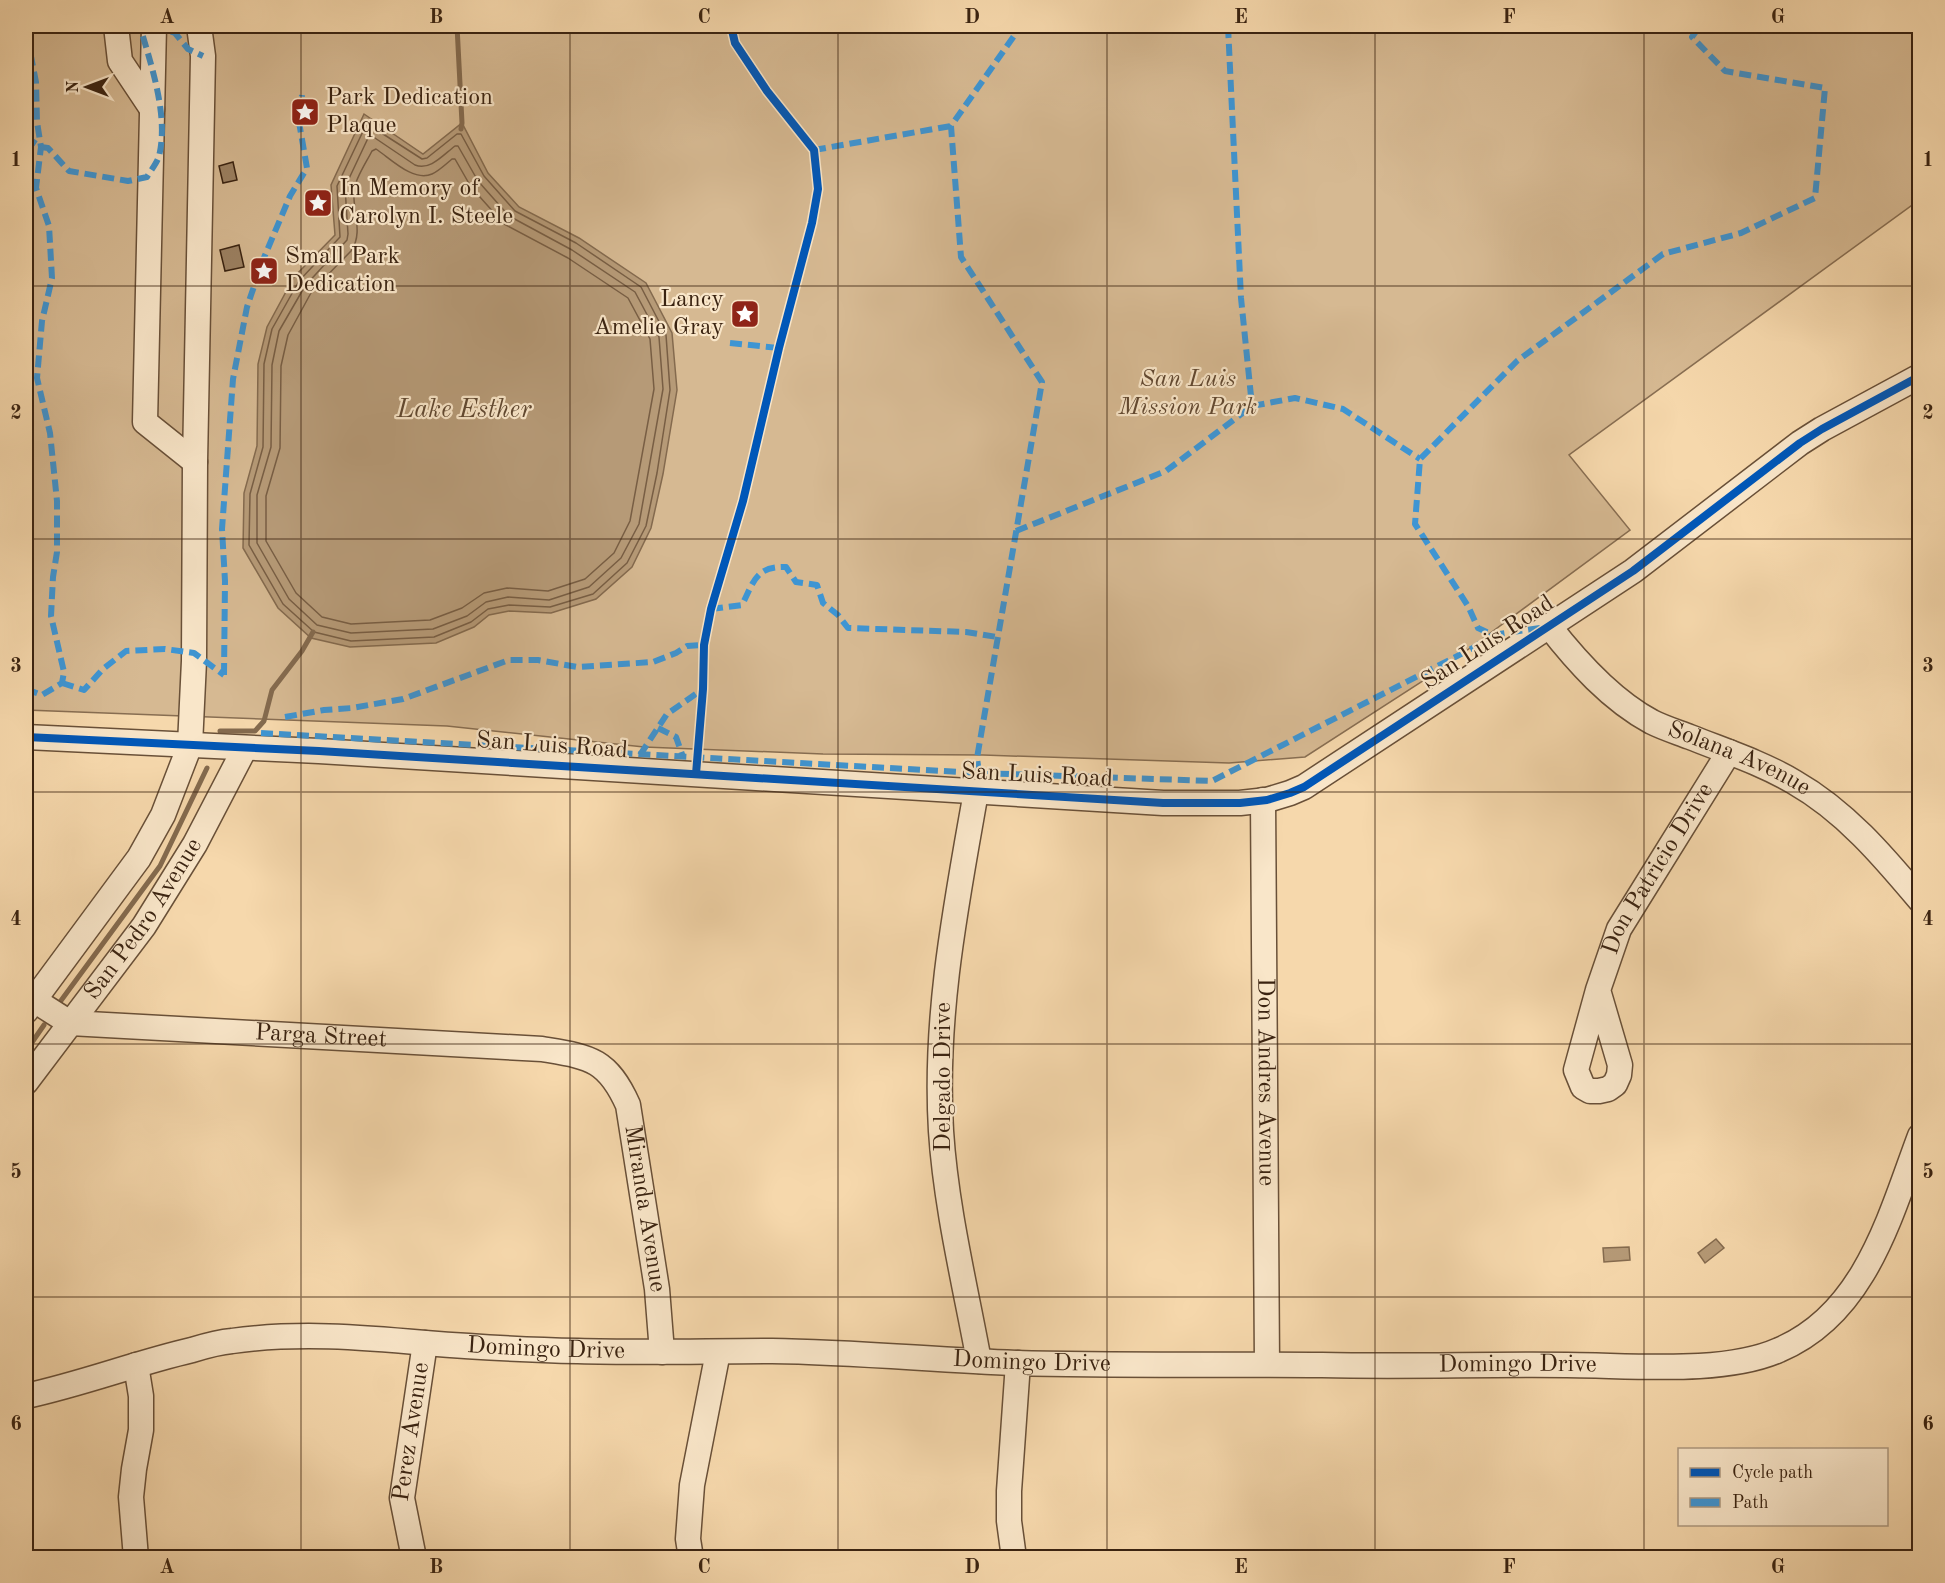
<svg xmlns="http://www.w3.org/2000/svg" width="1945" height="1583" viewBox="0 0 1945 1583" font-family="'Old Standard TT',serif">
  <rect width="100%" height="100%" fill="#f6d8ac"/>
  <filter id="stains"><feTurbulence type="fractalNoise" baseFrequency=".00333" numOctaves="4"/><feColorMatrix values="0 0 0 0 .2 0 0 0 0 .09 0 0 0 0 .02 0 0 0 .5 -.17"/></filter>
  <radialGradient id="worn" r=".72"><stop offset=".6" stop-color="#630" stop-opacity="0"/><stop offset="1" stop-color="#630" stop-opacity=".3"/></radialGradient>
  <polygon fill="#d6b992" stroke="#886e52" stroke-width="1.5" points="26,26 1919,26 1919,200 1569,455 1630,530 1443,668 1305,757 1229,763 983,755 823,754 644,747 447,726 26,710"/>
  <g fill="#b69a77" stroke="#846a4e" stroke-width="1.5">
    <polygon points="364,114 423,154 462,123 488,173 519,207 579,238 646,283 672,333 677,390 663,474 651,528 632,567 596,599 551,613 509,611 489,615 474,627 436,643 350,647 311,638 278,608 243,548 244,493 257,446 258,364 267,327 294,277 335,235 331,185"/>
    <polygon points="1716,1239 1724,1248 1705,1263 1698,1253"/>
    <polygon points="1629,1247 1630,1260 1604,1262 1603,1248"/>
  </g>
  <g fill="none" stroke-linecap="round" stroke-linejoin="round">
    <g stroke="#785e44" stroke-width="1.5">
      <polygon points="366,125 369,125 422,159 427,158 457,134 461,134 484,176 515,211 576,243 641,287 666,335 670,390 657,473 646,526 627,563 593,594 550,607 509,605 488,609 471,622 434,637 351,641 314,632 283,604 249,545 250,494 263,447 264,364 272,329 299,281 340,237 337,186"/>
      <path d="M 369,136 L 372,136 L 415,165 C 430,171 443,155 455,146 L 458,146 L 478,181 L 509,216 L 572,250 L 635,292 L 659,337 L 663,389 L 639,524 L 621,558 L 589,587 L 549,600 L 508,597 L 486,602 L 467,616 L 433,629 L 351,633 L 317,625 L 289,599 L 257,543 L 257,495 L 271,447 L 272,365 L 279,331 L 305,286 L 347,240 L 348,234 L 345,187 Z"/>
      <path d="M 376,149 C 391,159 413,182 432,174 C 439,171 446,164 452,159 L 455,159 L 471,187 L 504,224 L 568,258 L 628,298 L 650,339 L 654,389 L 630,521 L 614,553 L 585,579 L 548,591 L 507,588 L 484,593 L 462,608 L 430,620 L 351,624 L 322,617 L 296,593 L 266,541 L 266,496 L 280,448 L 281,366 L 288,335 L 312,291 L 351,251 C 364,233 352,210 354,190 C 355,179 367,161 372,151 Z"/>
    </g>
    <g stroke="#846a4e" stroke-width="5">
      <polyline points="457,26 462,123 461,129"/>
      <polyline points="220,731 255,731 264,721 272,690 302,651 313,632"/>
      <polyline points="57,1006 160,866 207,768"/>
      <polyline points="26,1051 44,1025"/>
    </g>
  </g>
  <g fill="#9c8162" stroke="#3a2311" stroke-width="1.5">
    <polygon points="233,162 237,180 223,183 219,166"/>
    <polygon points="239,245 244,267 225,271 220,250"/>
  </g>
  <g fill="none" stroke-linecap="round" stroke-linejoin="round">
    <g stroke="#695038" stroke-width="27">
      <g id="minor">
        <polyline points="116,26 120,61 152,109"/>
        <polyline points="154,26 145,422 195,462"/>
        <path id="s1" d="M 1549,626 C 1577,662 1611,700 1652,722 C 1664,728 1677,732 1690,737 C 1725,751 1762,763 1794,782 C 1845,811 1883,856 1920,900"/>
        <polyline points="26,737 319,751 1163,803 1240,803 1267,800 1290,793 1304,787 1633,571 1800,443 1822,429 1920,376"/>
        <path d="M 976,792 C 956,905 934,1016 941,1131 C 946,1208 965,1285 979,1361"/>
        <path id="s2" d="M 1263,800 L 1267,1364"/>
        <path id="s3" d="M 1598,990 L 1620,1065 L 1619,1075 L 1615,1084 L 1608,1089 L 1599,1091 L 1590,1091 L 1583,1087 L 1576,1070 L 1598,990 L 1619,929 L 1729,752"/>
        <path id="s4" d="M 34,1000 L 70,1023 L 542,1049 C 589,1057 607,1058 628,1105 L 657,1289 L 662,1352"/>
        <polyline points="26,1011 139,858 163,815 190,745 194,661 195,462 203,56 199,26"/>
        <path id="s5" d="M 26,1082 L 144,926 L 195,844 L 245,748"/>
        <path id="s6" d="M 26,1396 C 82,1384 136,1363 192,1350 C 205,1346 219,1342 232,1341 C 297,1332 361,1337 425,1343 C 476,1347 527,1350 578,1351 C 642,1353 707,1351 772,1351 C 853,1352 935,1360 1016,1363 C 1118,1366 1220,1364 1322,1365 C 1404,1367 1485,1364 1567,1365 C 1629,1365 1723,1375 1779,1350 C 1865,1314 1890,1216 1920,1136"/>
        <polyline points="136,1558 131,1497 134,1469 141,1430 141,1396 136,1365"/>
        <path id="s7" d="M 414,1558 L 402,1498 L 425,1343"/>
        <polyline points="691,1558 688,1539 692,1485 718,1352"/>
        <polyline points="1014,1558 1009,1521 1009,1491 1018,1363"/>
      </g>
    </g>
    <use href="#minor" stroke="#f9e6c9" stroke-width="24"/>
    <g stroke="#3e95d3" stroke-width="6" stroke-dasharray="12 6" stroke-linecap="butt">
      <polyline points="154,26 175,33 188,49 203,56"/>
      <polyline points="1228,26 1241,298 1252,406"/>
      <path d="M 26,137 L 41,147 L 48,148 L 69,171 L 128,181 L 147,177 C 151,170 157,163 159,156 C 169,116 151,65 140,26"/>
      <polyline points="814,150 951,126"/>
      <polyline points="730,343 779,348"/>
      <polyline points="1016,531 1166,471 1252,406 1295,398 1343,409 1420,459"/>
      <path d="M 711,609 L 742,605 C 754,581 756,566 786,567 L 796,582 L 817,585 L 823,603 L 838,615 L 848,628 L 966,632 L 997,637"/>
      <polyline points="1540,628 1493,635 1478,628 1468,606 1415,524 1420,459 1517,361 1663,254 1741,233 1815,198 1825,88 1725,71 1692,37 1700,26"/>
      <polyline points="224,675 225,581 222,529 233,379 247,307 263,260 290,196 307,168 299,122 302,95"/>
      <polyline points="62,683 84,690 103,669 126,651 165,649 194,653 224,675"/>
      <polyline points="26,689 42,695 62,683 64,672 51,616 53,577 57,552 57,501 50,433 37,378 42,321 52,278 49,226 36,188 41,147 37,122 36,82 28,41 28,26"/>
      <polyline points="285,717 324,710 352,708 403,699 509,660 538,660 577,667 653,662 676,653 687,646 704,645"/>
      <polyline points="658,728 676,737 683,757"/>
      <polyline points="261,733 979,773 1212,781 1473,648 1493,635"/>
      <polyline points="640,755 667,714 703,689"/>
      <polyline points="979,773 977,758 1042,382 961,257 951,126 1021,26"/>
    </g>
    <g stroke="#f9e6c9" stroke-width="11">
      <g id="cycleway">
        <polyline points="26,737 319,751 1163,803 1240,803 1267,800 1290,793 1304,787 1633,571 1800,443 1822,429 1920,376"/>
        <polyline points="696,774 703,689 704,645 711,609 743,501 779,348 812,223 818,189 814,150 767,91 735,43 731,26"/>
      </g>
    </g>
    <use href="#cycleway" stroke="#0057b8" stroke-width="8"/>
  </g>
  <path fill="none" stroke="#3a2311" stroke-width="1.5" stroke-opacity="0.55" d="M 301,26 L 301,1558M 570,26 L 570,1558M 838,26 L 838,1558M 1107,26 L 1107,1558M 1375,26 L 1375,1558M 1644,26 L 1644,1558M 26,286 L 1920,286M 26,539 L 1920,539M 26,792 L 1920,792M 26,1044 L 1920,1044M 26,1297 L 1920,1297"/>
  <defs>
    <g id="sight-square" transform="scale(1.5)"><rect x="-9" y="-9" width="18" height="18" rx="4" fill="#8f2418" stroke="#f9e6c9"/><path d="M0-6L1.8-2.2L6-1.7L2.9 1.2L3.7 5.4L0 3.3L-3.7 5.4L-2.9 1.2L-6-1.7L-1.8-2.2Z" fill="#fff"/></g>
  </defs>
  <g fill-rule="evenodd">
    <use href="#sight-square" x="305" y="112"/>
    <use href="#sight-square" x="318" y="203"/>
    <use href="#sight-square" x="264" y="271"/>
    <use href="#sight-square" x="745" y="314"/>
  </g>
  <g text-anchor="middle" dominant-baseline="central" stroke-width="4.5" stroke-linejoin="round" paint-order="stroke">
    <g font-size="24" fill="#3a2311" stroke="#f9e6c9" text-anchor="start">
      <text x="326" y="98">Park Dedication<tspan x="326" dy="28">Plaque</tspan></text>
      <text x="339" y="189">In Memory of<tspan x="339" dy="28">Carolyn I. Steele</tspan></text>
      <text x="285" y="257">Small Park<tspan x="285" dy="28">Dedication</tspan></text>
      <text x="724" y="300" text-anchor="end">Lancy<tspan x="724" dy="28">Amelie Gray</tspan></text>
    </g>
    <g font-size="24" font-style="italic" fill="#614831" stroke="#f9e6c9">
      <text x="1188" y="380">San Luis<tspan x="1188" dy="28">Mission Park</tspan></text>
    </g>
    <g font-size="24" fill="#3a2311" stroke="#f9e6c9">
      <text transform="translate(1488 643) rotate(-33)">San Luis Road</text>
      <text transform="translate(552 746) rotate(4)">San Luis Road</text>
      <text stroke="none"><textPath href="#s1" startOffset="236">Solana Avenue</textPath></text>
      <text transform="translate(1037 776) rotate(3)">San Luis Road</text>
      <text stroke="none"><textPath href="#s3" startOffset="370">Don Patricio Drive</textPath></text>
      <text stroke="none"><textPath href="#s5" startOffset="201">San Pedro Avenue</textPath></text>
      <text stroke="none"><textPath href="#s4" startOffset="294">Parga Street</textPath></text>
      <text transform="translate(944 1077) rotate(-90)">Delgado Drive</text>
      <text stroke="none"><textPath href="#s2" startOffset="282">Don Andres Avenue</textPath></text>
      <text stroke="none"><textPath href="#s4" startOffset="730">Miranda Avenue</textPath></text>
      <text stroke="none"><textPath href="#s6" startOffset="528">Domingo Drive</textPath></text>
      <text stroke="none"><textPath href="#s6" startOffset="1014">Domingo Drive</textPath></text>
      <text stroke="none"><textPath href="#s6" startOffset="1500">Domingo Drive</textPath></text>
      <text stroke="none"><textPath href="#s7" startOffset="128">Perez Avenue</textPath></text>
    </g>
    <g font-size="26" font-style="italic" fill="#5f4730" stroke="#f9e6c9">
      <text x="464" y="410">Lake Esther</text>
    </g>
  </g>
  <rect width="1945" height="1583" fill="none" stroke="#f6d8ac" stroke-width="66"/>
  <rect x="1678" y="1448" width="210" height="78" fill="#f9e6c9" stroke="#ad987f" stroke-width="1.5"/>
  <rect x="1690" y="1468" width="30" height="9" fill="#0057b8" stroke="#ad987f" stroke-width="1.5"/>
  <text x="1732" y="1478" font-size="18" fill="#3a2311">Cycle path</text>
  <rect x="1690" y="1498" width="30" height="9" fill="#3e95d3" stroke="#ad987f" stroke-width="1.5"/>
  <text x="1732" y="1508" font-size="18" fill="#3a2311">Path</text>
  <g transform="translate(87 87) rotate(270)" stroke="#f9e6c9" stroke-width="4.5" paint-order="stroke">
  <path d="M0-4.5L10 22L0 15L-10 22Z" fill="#3a2311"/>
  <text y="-9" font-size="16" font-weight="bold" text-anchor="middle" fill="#3a2311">N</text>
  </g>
  <rect x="33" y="33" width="1879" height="1517" fill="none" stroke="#3a2311" stroke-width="2"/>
  <g font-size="20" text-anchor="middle" font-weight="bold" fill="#3a2311">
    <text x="167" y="23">A</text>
    <text x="436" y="23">B</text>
    <text x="704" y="23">C</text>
    <text x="972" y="23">D</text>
    <text x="1241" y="23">E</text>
    <text x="1509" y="23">F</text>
    <text x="1778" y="23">G</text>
    <text x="16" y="166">1</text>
    <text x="1928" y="166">1</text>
    <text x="16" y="419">2</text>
    <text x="1928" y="419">2</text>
    <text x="16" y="672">3</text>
    <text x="1928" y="672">3</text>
    <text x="16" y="925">4</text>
    <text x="1928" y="925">4</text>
    <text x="16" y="1178">5</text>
    <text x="1928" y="1178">5</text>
    <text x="16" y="1430">6</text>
    <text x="1928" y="1430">6</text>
    <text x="167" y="1573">A</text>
    <text x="436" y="1573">B</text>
    <text x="704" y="1573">C</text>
    <text x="972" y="1573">D</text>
    <text x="1241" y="1573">E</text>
    <text x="1509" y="1573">F</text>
    <text x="1778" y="1573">G</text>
  </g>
  <rect width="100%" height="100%" filter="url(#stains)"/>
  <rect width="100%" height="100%" fill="url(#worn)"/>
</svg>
